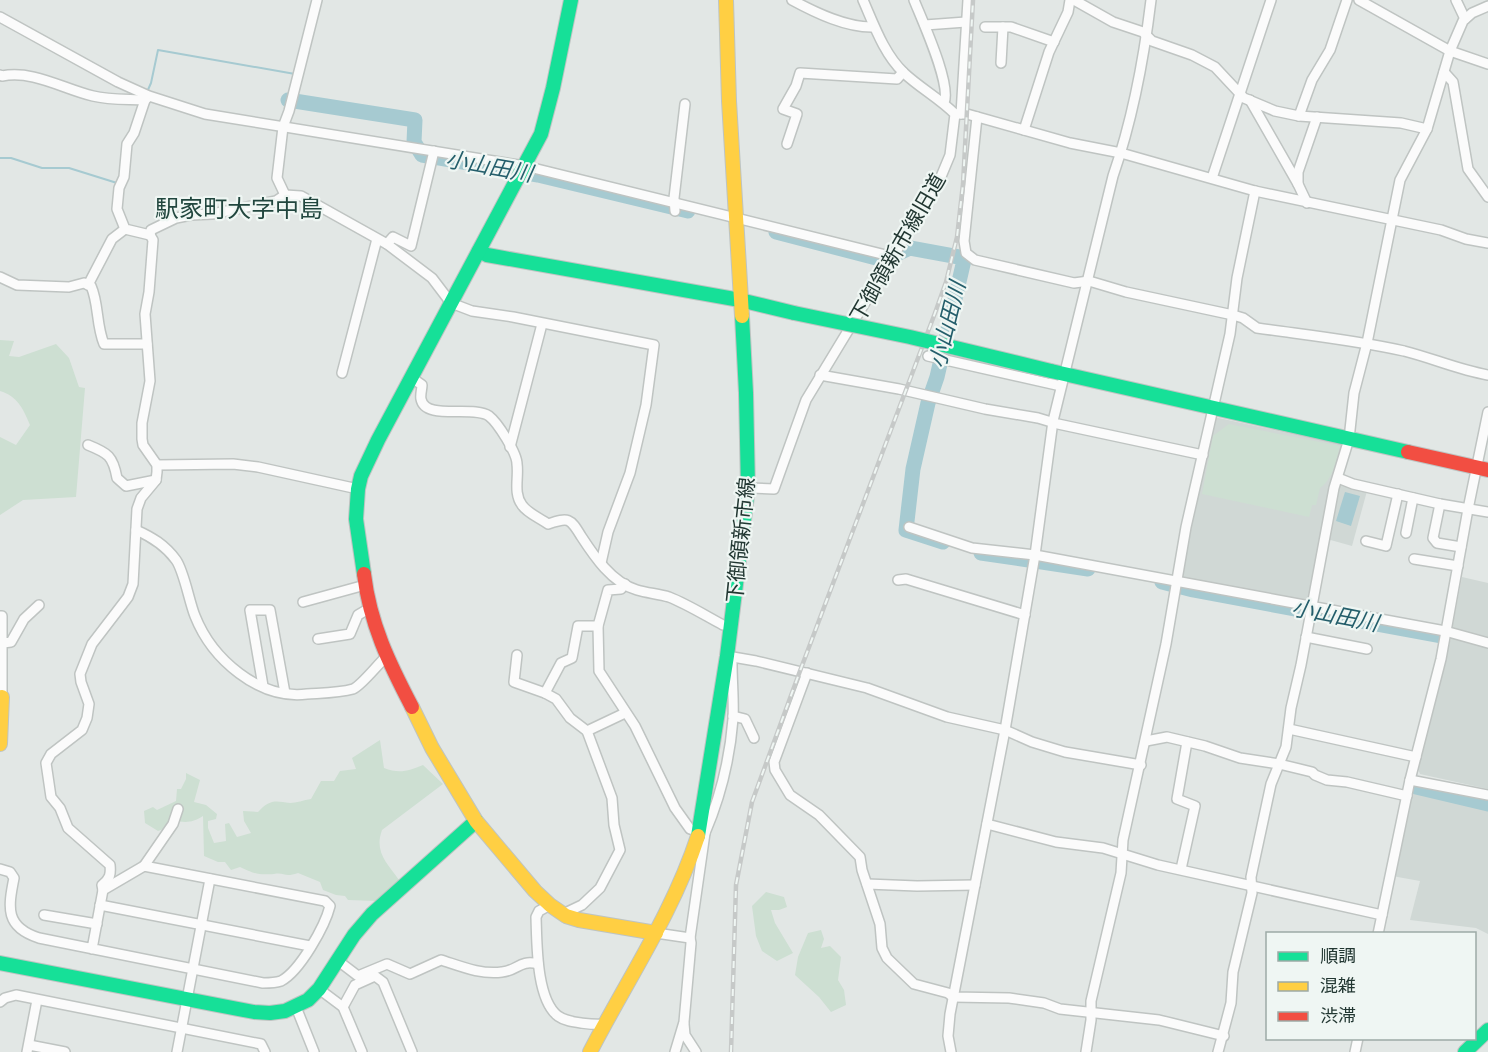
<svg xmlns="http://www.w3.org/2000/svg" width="1488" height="1052" viewBox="0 0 1488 1052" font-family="'Source Sans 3','Noto Sans JP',sans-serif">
  <rect width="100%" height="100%" fill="#e2e7e5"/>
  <g fill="#d0d8d5">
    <polygon points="1214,417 1343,445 1310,601 1307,603 1181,578"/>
    <polygon points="1339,483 1367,491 1352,546 1327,539"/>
    <polygon points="1462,577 1488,583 1488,639 1452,629"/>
    <polygon points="1451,638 1488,647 1488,789 1420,774 1418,769"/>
    <polygon points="1413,790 1488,807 1488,934 1476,928 1410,920 1420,881 1392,876"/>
  </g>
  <g fill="#cddfd2">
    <path d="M 0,340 L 14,341 L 9,356 L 19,357 L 56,344 L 69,358 L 79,387 L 85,388 L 76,497 L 23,500 L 0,515 L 0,437 L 16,445 L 30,425 C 23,408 17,396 0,391 Z"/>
    <path d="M 1229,424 L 1340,446 C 1336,461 1333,479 1320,488 L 1316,505 L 1312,505 L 1309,517 L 1202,494 L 1213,436 Z"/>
    <path d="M 380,740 L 384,768 C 399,774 409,771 423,765 L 443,784 L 382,830 C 374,852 387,863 399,880 L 376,901 L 348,900 L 345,896 L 336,895 L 323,890 L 320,882 L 298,873 C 284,878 285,872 274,874 C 258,875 255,874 240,867 L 231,870 L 225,862 L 218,862 L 204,856 L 203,816 C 192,823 185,823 173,820 L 169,827 L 158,831 L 145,823 L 144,811 L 153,807 L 157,810 L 176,801 L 177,789 L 181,789 L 186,779 L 186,773 L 200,780 L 194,802 L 206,805 L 217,814 L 216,819 L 208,821 L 208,828 L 214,843 L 226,841 L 225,824 L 229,823 L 237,837 L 251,833 L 244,821 L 243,811 L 258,812 C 270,799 275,801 290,803 C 296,803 304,800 311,799 L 321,781 L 334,781 L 340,771 L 356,769 L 352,758 Z"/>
    <polygon points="766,892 784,897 787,907 779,910 771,910 775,923 793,953 777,961 762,951 756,936 752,906"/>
    <polygon points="821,930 824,939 821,948 830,946 841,957 838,980 844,990 846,1005 831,1012 819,997 795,975 798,957 808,933"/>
  </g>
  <polygon fill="#a6cad1" points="1345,492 1360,496 1351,526 1336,521"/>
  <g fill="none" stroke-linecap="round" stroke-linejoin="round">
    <g stroke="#a6cad1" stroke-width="2">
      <polyline points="147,92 151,83 158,50 295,74"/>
      <polyline points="0,158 11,158 42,168 69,168 117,183 118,181"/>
    </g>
    <g stroke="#a6cad1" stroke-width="15">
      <polyline points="288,100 415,120 414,142 422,155 538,175 688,211"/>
      <polyline points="776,232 884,260 910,248 959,257 964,260 937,377 928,403 913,469 906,530 943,542"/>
      <polyline points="981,553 1088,569"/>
      <polyline points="1162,582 1193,590 1441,636"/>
      <polyline points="1416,787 1488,804"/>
    </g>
    <g stroke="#bfc4c2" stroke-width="12">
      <g id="street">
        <path d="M 792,0 C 816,13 847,28 874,27"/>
        <path d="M 914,0 C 922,20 952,85 944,103"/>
        <polyline points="1074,0 1113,22 1143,32 1152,41 1192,55 1215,67 1244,98 1275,111 1299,116 1401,123 1427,129"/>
        <polyline points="1359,0 1450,51 1488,64"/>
        <polyline points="1456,0 1465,19"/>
        <polyline points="0,17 118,82 149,96 205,114 525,166 894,257"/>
        <polyline points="925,25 966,22"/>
        <polyline points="985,27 1011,27 1054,42"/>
        <polyline points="1001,63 1003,27"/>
        <polyline points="1444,72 1453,82 1468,169 1488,197"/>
        <path d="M 0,75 L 2,76 C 34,70 63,89 93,96 C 109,100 128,99 145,100 L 148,97"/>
        <polyline points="1250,100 1298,184"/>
        <polyline points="955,114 967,114 1070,143 1121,153 1255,191 1441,230 1466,239 1488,243"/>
        <polyline points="961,114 968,0"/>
        <polyline points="1299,116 1312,80 1330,50 1347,0"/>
        <path d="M 977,117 L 964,241 L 966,253 L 975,260 L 1074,283 L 1089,281 L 1126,292 L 1233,315 L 1243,318 L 1257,328 C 1306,335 1355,340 1404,351 C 1432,358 1459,370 1488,375"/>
        <polyline points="1024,130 1049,52 1068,12 1070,0"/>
        <polyline points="787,144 797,114 783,109 796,86 800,73 897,79 903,72"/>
        <polyline points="1212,178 1271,0"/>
        <polyline points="285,195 277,178 283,127 289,111 317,0"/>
        <polyline points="1307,203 1298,184 1298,172 1317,117"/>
        <polyline points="675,211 674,198 685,104"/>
        <polyline points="150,235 151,230 176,218 191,215 212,214 276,201 285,195 301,196 387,244 432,278 451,303 472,311 513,317 654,345 646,405 630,473 608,532 601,563"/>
        <polyline points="387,244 393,237 411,246 434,151"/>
        <path d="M 0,277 L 17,285 L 69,287 L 84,283 L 91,286 C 99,304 96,325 104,344 L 147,344"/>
        <polyline points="88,285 112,239 125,229"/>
        <polyline points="928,356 1061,386"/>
        <polyline points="342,373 377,239"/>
        <polyline points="820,375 899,389 985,409 1038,418 1058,424 1203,455"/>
        <path d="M 412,378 L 422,385 C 422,389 420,395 421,399 C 425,421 473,405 489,416 C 498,423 517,453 517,464 C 519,477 513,493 522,505 C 527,513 540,518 548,524 C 569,517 570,518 581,536 C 594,556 612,583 637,590 C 647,593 659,594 669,597 C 687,604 706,616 723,625 L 731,627"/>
        <path d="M 88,445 C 108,453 113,456 117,478 L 126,486 L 156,480"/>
        <polyline points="510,447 542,324"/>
        <polyline points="157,465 233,464 258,467 358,489"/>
        <polyline points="1338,478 1353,484 1440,504 1488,512"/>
        <path d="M 748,488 L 774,489 L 806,400 L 940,179 L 950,155 L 955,114 C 939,98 920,88 904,73 C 884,54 874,25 863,0"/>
        <polyline points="1440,504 1433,538 1437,543 1461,547"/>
        <polyline points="909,527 972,548 1035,555 1445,631 1488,643"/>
        <path d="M 136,530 C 152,537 165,545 176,560 C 184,571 189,601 195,616 C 212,659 259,700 307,694 C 322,693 339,693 353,689 C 361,686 378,664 386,657"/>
        <polyline points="1406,533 1413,498"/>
        <polyline points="1366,541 1386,546 1398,494"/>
        <polyline points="1414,559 1458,566"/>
        <polyline points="898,580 906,579 1025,615"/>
        <polyline points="625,584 621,589 608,590 598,626 599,671 635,726 675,808 690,829 705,833 690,938"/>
        <polyline points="303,602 365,585"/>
        <polyline points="0,616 2,616 2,697 0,697"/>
        <polyline points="1306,637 1367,649"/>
        <polyline points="318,639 350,634 358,615 370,608"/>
        <polyline points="3,643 11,642 24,619 39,605"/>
        <polyline points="517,655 514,682 545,693 556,699 570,718 587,731 612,798 614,825 620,850 600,888 582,905 563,914"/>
        <polyline points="727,656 756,661 867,688 947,717 1005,730 1032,742 1065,752 1141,765"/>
        <polyline points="807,673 774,762 775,770 790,795 819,815 860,857 862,870 880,924 882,948 887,958 914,984 948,993 953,997 1009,998 1044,1003 1060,1009 1159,1020 1224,1036"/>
        <polyline points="263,686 250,610 270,610 285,693"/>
        <polyline points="545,693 561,663 572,658 578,626 598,626"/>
        <polyline points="733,716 745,719 754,738"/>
        <polyline points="1289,729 1416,757"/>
        <polyline points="587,731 625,713"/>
        <polyline points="1146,741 1167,737 1205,746 1240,758 1279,764 1312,772 1315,775 1327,780 1347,782 1407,796"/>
        <polyline points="1410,780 1488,795"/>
        <polyline points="987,824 1056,842 1103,848 1158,865 1382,915"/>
        <path d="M 705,833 C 720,798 730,757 733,719 C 734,701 732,682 732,663 L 727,656"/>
        <polyline points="144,866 173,824 178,809"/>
        <path d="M 0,869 L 10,872 L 14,878 C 8,908 5,927 39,938 L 263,983 C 269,983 275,983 281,981 C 300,971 325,926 330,906 L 325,901 L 144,866 L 103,890 L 92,949"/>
        <polyline points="1181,869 1195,806 1177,799 1187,742"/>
        <polyline points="867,884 917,886 975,885"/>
        <path d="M 103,890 L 102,885 C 110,879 111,874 110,865 L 68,828 L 60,808 L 51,797 L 46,763 L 51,754 L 82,730 L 87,718 L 89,704 L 81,682 L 80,674 L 92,644 L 128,597 L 133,584 L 137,509 L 141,498 L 156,480 L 157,472 L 157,465 L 143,445 L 142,439 L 142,423 L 150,381 L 145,314 L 149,292 L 153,240 L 150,235 L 125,229 L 117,209 L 119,188 L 124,177 L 127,144 L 134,133 L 145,100"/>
        <polyline points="100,905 310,946"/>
        <path d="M 550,905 L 539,911 L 536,917 C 537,943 536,999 558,1016 C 565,1021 573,1022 581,1023 C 589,1024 596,1025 604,1024"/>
        <polyline points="44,915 97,924"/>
        <polyline points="656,933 690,938 691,943 684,1022 675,1052"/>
        <polyline points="1378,934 1410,780 1441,659 1468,509 1488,412"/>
        <path d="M 337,960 L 358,976 L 387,964 L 410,974 L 441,960 C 460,966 481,975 502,972 C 517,971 520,959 538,964"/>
        <polyline points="319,989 343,1007 362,1052"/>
        <polyline points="0,1002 5,998 16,995 261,1044 265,1052"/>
        <polyline points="296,1007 314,1052"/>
        <polyline points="343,1007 355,985 375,976 383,982 412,1052"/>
        <polyline points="684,1024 685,1035 696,1052"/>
        <polyline points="29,1045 65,1052"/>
        <polyline points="27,1052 37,1000"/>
        <polyline points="177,1052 210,879"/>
        <path d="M 951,1052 L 948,1036 L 950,1014 L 1005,730 L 1035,555 L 1053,421 L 1113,176 C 1132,121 1144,58 1151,0"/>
        <polyline points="1086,1052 1091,1020 1091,1001 1121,873 1123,840 1166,644 1186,527 1230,334 1237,278 1255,191"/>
        <polyline points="1218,1052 1231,1003 1233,972 1252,893 1251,877 1271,784 1286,747 1291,708 1301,665 1334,488 1349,439 1354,393 1367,343 1400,180 1427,129 1450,51 1463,21 1472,13 1488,6"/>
        <polyline points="1355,1052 1358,1038"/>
      </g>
    </g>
    <g stroke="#bec4c2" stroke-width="16">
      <g id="fast">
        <polyline points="479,251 487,255 740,300 794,313"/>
        <polyline points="1051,371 1408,452"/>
        <polyline points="364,574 356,519 358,489 361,476 378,440 541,134 553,88 571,0"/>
        <polyline points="698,836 727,656 748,488 746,393 742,316"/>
        <polyline points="0,963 254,1012 270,1013 285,1011 308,1000 319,989 354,935 372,914 476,821"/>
        <polyline points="1465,1052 1488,1030"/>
      </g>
    </g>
    <g stroke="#bec4c2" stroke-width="16">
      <g id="slow">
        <polyline points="726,0 729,101 742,316"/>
        <polyline points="412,707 432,748 476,821 535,891 550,905 566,916 579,920 656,933"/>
        <polyline points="0,744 2,697"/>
        <path d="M 590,1052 C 627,980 673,913 698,836"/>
      </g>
    </g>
    <g stroke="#bec4c2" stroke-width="16">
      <g id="jam">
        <polyline points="1408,452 1488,470"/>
        <path d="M 364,574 C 370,624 389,663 412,707"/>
      </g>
    </g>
    <use href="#street" stroke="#fbfbfb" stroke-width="9"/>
    <use href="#fast" stroke="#16e098" stroke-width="14"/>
    <use href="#slow" stroke="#ffcf43" stroke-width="14"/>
    <use href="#jam" stroke="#f24e42" stroke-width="14"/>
    <g stroke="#c6c9c8" stroke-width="4.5">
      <polyline id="rail" points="731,1052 736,885 752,802 800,671 935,313 946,282 957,237 963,184 973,0"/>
    </g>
    <use href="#rail" stroke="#eff6f3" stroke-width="2" stroke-dasharray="7" stroke-linecap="butt"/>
    <g stroke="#bec4c2" stroke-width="16" stroke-linecap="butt">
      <polyline id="fast-bridge" points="794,313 910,337 1051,371"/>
    </g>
    <use href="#fast-bridge" stroke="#16e098" stroke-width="14"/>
  </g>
  <g text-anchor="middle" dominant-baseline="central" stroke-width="4.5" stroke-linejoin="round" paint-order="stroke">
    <g font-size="21" fill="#223732" stroke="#eff6f3">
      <text transform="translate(898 248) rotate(-60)">下御領新市線旧道</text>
      <text transform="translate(741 540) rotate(-84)">下御領新市線</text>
    </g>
    <g font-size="22" font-style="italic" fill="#245e6b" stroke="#eff6f3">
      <text transform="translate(489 167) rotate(10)">小山田川</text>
      <text transform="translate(948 325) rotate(-76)">小山田川</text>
      <text transform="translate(1335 616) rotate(11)">小山田川</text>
    </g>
    <g font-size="24" fill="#21463e" stroke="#eff6f3">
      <text x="239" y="209">駅家町大字中島</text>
    </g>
  </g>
  <rect x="1266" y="932" width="210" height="108" fill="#eff6f3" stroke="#9daaa6" stroke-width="1.5"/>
  <rect x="1278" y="952" width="30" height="9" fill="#16e098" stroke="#9daaa6" stroke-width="1.5"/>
  <text x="1320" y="962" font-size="18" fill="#223732">順調</text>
  <rect x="1278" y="982" width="30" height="9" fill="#ffcf43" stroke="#9daaa6" stroke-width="1.5"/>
  <text x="1320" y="992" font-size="18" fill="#223732">混雑</text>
  <rect x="1278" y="1012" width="30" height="9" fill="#f24e42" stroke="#9daaa6" stroke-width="1.5"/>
  <text x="1320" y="1022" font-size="18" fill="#223732">渋滞</text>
</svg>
